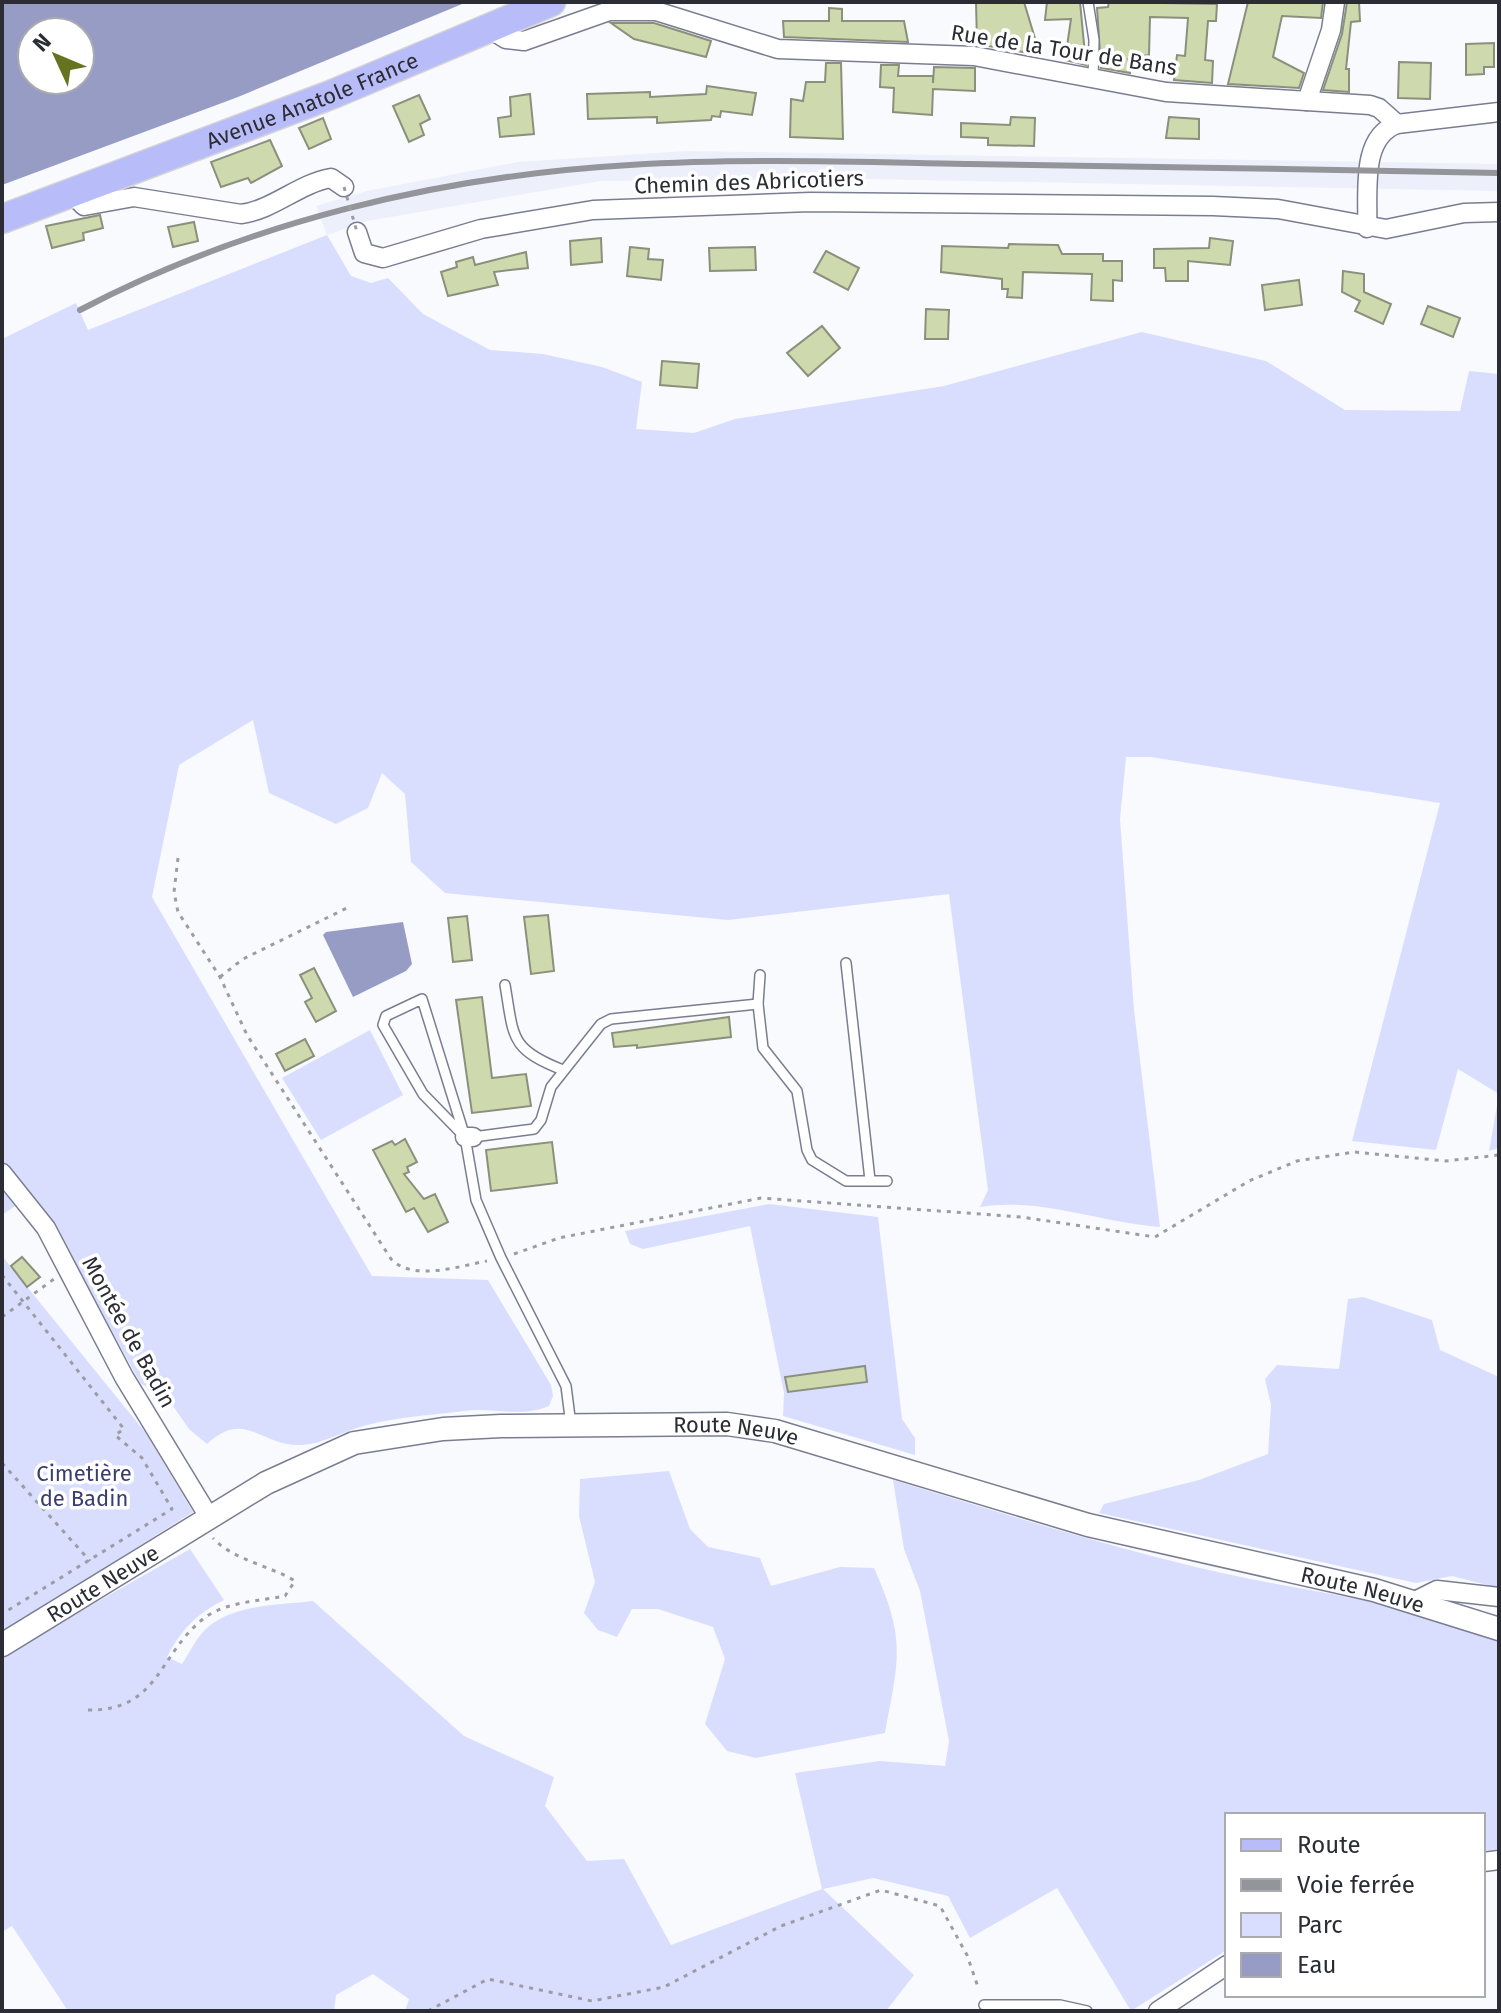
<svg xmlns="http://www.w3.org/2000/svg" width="1501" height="2013" viewBox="0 0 1501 2013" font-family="'Fira Sans',sans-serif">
  <rect width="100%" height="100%" fill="#f9fafe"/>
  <polygon fill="#edeffa" points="687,151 1499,164 1499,191 866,179 600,181 367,221 327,235 316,206 367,191 518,162"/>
  <g fill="#d9deff">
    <path d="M 327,235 L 351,276 L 371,283 L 388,278 L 423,314 L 490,350 L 543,354 L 602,367 L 642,382 L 636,429 L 694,433 L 735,419 L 944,386 L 1142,332 L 1266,361 L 1345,410 L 1460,411 L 1469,371 L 1499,374 L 1499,1148 L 1489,1151 L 1499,1094 L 1458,1069 L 1436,1150 L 1352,1141 L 1440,803 L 1151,757 L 1126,757 L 1120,819 L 1134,1010 L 1160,1227 C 1101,1223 1040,1197 980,1207 L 988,1190 L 949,894 L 728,920 L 445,893 L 411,862 L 405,794 L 382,773 L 368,808 L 336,824 L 269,793 L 253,720 L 179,765 L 152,897 L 372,1276 L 488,1280 L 551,1385 L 553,1396 L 549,1406 C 522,1418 492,1407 464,1411 C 433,1415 397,1417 367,1425 C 346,1430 323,1444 302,1445 C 260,1447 246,1408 207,1444 L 189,1429 L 166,1396 L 141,1384 L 81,1276 L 30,1196 L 2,1215 L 2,339 L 76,303 L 88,330 Z"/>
    <polygon points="370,1030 403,1095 321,1140 282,1078"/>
    <polygon points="769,1204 878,1217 902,1419 915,1438 915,1455 783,1416 784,1393 750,1226 643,1249 630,1244 625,1231"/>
    <polygon points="2,1256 145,1432 193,1512 2,1632"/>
    <polygon points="1363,1297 1432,1320 1440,1350 1499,1377 1499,1588 1452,1576 1416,1583 1099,1513 1104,1504 1199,1480 1268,1454 1271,1405 1265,1379 1277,1365 1339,1369 1348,1299"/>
    <path d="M 669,1471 L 690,1529 L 708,1547 L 760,1558 L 771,1586 L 840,1567 L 874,1568 C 906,1639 899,1658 885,1733 L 756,1758 L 727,1751 L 705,1724 L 725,1659 L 713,1627 L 658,1609 L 632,1609 L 617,1637 L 598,1630 L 584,1613 L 595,1582 L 579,1516 L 580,1479 Z"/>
    <path d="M 893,1480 C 1002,1513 1111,1548 1222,1573 C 1315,1594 1412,1601 1499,1642 L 1499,1849 L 1483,1851 L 1483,1815 L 1227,1815 L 1227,1950 L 1131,2011 L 1057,1888 L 970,1938 L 948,1896 L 873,1878 L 823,1889 L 914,1975 L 886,2011 L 405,2011 L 409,1999 L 373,1974 L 336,1995 L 334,2011 L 68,2011 L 12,1926 L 2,1932 L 2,1656 L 190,1549 L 224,1600 C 196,1614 181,1630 167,1657 L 182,1664 C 190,1652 197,1636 208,1627 C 235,1604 280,1605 313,1601 L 464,1736 L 554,1777 L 545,1806 L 587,1861 L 624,1859 L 671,1945 L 822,1889 L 795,1773 L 880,1761 L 945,1766 L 949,1741 L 920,1591 L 904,1549 Z"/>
  </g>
  <g fill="#979cc5" fill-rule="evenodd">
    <path d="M 2,2 L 467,2 L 238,97 L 2,185 ZM 80,32 L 80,80 L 32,80 L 32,32 Z"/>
    <polygon points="403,922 412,964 406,971 353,997 323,935 326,932"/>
  </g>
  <g fill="#ced9ad" stroke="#8b907c" stroke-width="2">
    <polygon points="976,2 1024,2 1040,55 977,44"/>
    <polygon points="1047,2 1080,2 1086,65 1065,60 1071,19 1045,20"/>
    <polygon points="1109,2 1217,4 1216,21 1208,21 1205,60 1213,61 1212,83 1174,80 1177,55 1185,56 1188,18 1150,17 1149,55 1128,59 1130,73 1101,68 1097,8 1108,7"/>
    <polygon points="1248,2 1323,2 1321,18 1282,16 1273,57 1304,73 1299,88 1228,84"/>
    <polygon points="1347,2 1359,2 1360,21 1351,22 1346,69 1349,69 1349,92 1323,90 1342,34"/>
    <polygon points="829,8 842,9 842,21 904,21 908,42 784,37 783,21 829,21"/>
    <polygon points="611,23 654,23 711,41 706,57 634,39"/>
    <polygon points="1494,43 1494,67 1484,67 1484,74 1466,75 1466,44"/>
    <polygon points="1399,62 1431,63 1430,99 1398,98"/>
    <polygon points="826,63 841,63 843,139 790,137 791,99 803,101 806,82 825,82"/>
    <polygon points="881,65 899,65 898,76 933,76 933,83 934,67 975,68 975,91 933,89 932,115 893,112 894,88 880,87"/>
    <polygon points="707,86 756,93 752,115 721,111 720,117 712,116 711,120 657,123 657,117 588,119 587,94 650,92 650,97 706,94"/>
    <polygon points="530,94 534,134 500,137 498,118 511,116 510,97"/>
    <polygon points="419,95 430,119 420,124 424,135 409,142 393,106"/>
    <polygon points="1011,117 1035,118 1034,146 988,145 988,138 961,137 961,123 1010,125"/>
    <polygon points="1169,117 1199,119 1199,139 1166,138"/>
    <polygon points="323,118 331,139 309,149 299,128"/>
    <polygon points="270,140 282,166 251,183 248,178 221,187 211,162"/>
    <polygon points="100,215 103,228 83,233 84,240 52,248 46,226"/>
    <polygon points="194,222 198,241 173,247 168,227"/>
    <polygon points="601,238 602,262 571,265 570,241"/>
    <polygon points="1210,238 1233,241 1230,265 1188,261 1188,281 1166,281 1165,268 1154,268 1154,249 1209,248"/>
    <polygon points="1009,244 1058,245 1062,254 1103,254 1103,261 1122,261 1122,281 1113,280 1113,301 1091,300 1092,274 1023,272 1022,298 1007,297 1008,289 1002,289 1002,279 941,272 942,246 1008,248"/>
    <polygon points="630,247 649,249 648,259 663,260 661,280 627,276"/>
    <polygon points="755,247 756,270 710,271 709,248"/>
    <polygon points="826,251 859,268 848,290 814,272"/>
    <polygon points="526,252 528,268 494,272 498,285 448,296 441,272 457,267 456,262 473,257 475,265"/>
    <polygon points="1343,271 1364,274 1364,292 1391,304 1383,324 1355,311 1360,301 1342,292"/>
    <polygon points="1299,280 1302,305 1265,310 1262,285"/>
    <polygon points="1428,306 1460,318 1453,337 1421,324"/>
    <polygon points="926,309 949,310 948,339 925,339"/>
    <polygon points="822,326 840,348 808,376 787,353"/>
    <polygon points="662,361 699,364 697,388 660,385"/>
    <polygon points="548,915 554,971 531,974 524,917"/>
    <polygon points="467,916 472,960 453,962 448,918"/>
    <polygon points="314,968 336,1011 316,1022 305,1002 312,998 300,975"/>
    <polygon points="482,997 492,1078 526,1074 531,1106 472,1113 456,1000"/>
    <polygon points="729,1017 731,1037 637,1048 637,1045 614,1047 612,1033"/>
    <polygon points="305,1039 314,1056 285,1071 276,1054"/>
    <polygon points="405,1139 417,1162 407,1167 409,1172 404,1174 424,1199 435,1194 448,1222 428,1232 414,1208 406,1212 373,1150 392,1141 395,1145"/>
    <polygon points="552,1142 557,1183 491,1191 486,1150"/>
    <polygon points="22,1257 40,1277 27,1287 11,1266"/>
    <polygon points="865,1366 867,1382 788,1392 785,1377"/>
  </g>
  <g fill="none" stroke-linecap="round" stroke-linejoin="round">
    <g stroke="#7a7d90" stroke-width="12">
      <g id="service">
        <polyline points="1088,2 1094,40 1093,80"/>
        <polyline points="846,963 870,1180"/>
        <polyline points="760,975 758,1004 763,1048 797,1091 807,1150 812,1160 846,1181 887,1181"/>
        <path d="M 505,985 C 514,1037 509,1049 563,1070"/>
        <polyline points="465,1137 423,1094 383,1025 386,1016 422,999 465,1137 476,1200 501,1258 566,1386 571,1425"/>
        <polyline points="473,1137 534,1129 541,1120 551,1087 601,1024 611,1019 758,1004"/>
        <polyline points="984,2005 1060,2005 1087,2011"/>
      </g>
    </g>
    <g stroke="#7a7d90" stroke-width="21">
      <g id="minor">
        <polyline points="490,29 506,39 524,41 609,11 656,11 778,49 974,56 1166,92 1370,105 1379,108 1397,124"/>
        <polyline points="1307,101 1331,30 1335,2"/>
        <path d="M 71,193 L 84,206 L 134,197 L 241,214 C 273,210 298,184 331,178 L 344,187"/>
        <path d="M 1367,228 C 1369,195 1359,138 1397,124 L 1499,112"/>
        <polyline points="357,232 364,253 383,258 481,229 593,210 810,202 1213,206 1278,209 1386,229 1464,213 1499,212"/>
        <polyline points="465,1137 473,1137"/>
        <polyline points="2,1173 46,1228 124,1377 209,1517"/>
        <polyline points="1415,1601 1437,1590 1499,1597"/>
        <polyline points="1483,1862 1499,1860"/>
        <polyline points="1158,2011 1227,1965"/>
      </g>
    </g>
    <g stroke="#7a7d90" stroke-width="25">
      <g id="tertiary">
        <path id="s1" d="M 2,1645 L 266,1483 L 354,1443 L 443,1429 L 501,1426 L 727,1424 L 775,1431 L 1088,1525 L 1374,1590 L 1499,1629"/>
      </g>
    </g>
    <g stroke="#d5d5d6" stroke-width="31">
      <g id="primary">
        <path id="s2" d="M 2,219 L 333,94 L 551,2"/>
      </g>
    </g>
    <g stroke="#9c9da3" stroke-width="3" stroke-dasharray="4 6" stroke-linecap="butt">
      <path d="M 178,858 L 174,892 L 178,912 L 220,977 L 247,1035 L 391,1259 C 413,1282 459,1266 487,1261"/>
      <polyline points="220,977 243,959 349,907"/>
      <polyline points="514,1254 559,1238 761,1198 1021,1217 1155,1237 1249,1181 1297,1161 1354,1152 1446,1161 1499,1155"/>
      <polyline points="2,1275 124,1429 115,1435 142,1458 172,1509 2,1614"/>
      <polyline points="2,1317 54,1279"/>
      <polyline points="2,1463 90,1561"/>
      <path d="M 88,1710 C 159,1711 158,1655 203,1619 C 224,1602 259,1601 285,1596 L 295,1581 C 271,1566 231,1559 213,1538"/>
      <polyline points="428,2011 488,1979 592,2001 664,1987 781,1926 881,1890 940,1906 967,1955 979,1990"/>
    </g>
    <use href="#service" stroke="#fff" stroke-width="9"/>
    <use href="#minor" stroke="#fff" stroke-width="18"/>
    <use href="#tertiary" stroke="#fff" stroke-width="22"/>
    <use href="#primary" stroke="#b8bcf9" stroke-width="28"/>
    <path stroke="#94959b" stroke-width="6" d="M 80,310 C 248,222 440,176 630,165 C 743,158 857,162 970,164 C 1146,166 1323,170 1499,173"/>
    <polyline stroke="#9c9da3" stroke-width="3" stroke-dasharray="4 6" stroke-linecap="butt" points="344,187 357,232"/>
  </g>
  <g text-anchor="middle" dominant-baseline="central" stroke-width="7" stroke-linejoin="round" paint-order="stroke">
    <g font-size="22" fill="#2b2c34" stroke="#fff">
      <text transform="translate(1064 50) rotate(9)">Rue de la Tour de Bans</text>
      <text stroke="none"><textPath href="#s2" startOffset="332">Avenue Anatole France</textPath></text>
      <text transform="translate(749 182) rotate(-2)">Chemin des Abricotiers</text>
      <text transform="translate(129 1332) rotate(61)">Montée de Badin</text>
      <text stroke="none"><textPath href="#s1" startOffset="790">Route Neuve</textPath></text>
      <text stroke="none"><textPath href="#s1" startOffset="118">Route Neuve</textPath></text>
      <text stroke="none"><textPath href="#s1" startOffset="1438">Route Neuve</textPath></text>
    </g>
    <g font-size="22" fill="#3a3d72" stroke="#fff">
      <text x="84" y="1473">Cimetière<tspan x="84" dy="25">de Badin</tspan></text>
    </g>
  </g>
  <rect width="1501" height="2013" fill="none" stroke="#2b2c34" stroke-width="8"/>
  <rect x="1225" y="1813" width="260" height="184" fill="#ffffff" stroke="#aaabae" stroke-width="2"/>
  <rect x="1241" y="1839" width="40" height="12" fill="#b8bcf9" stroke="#aaabae" stroke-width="2"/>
  <text x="1297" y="1853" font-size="24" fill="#2b2c34">Route</text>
  <rect x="1241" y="1879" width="40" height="12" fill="#94959b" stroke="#aaabae" stroke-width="2"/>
  <text x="1297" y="1893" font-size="24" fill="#2b2c34">Voie ferrée</text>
  <rect x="1241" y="1913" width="40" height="24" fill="#d9deff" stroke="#aaabae" stroke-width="2"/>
  <text x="1297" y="1933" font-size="24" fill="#2b2c34">Parc</text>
  <rect x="1241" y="1953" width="40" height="24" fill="#979cc5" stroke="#aaabae" stroke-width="2"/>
  <text x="1297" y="1973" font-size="24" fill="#2b2c34">Eau</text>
  <g transform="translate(56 56) rotate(314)"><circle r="38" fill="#ffffff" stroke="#aaabae" stroke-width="2"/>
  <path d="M0-6L14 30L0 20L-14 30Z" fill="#667421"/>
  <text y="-12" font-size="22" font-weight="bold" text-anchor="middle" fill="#2b2c34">N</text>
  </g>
</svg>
